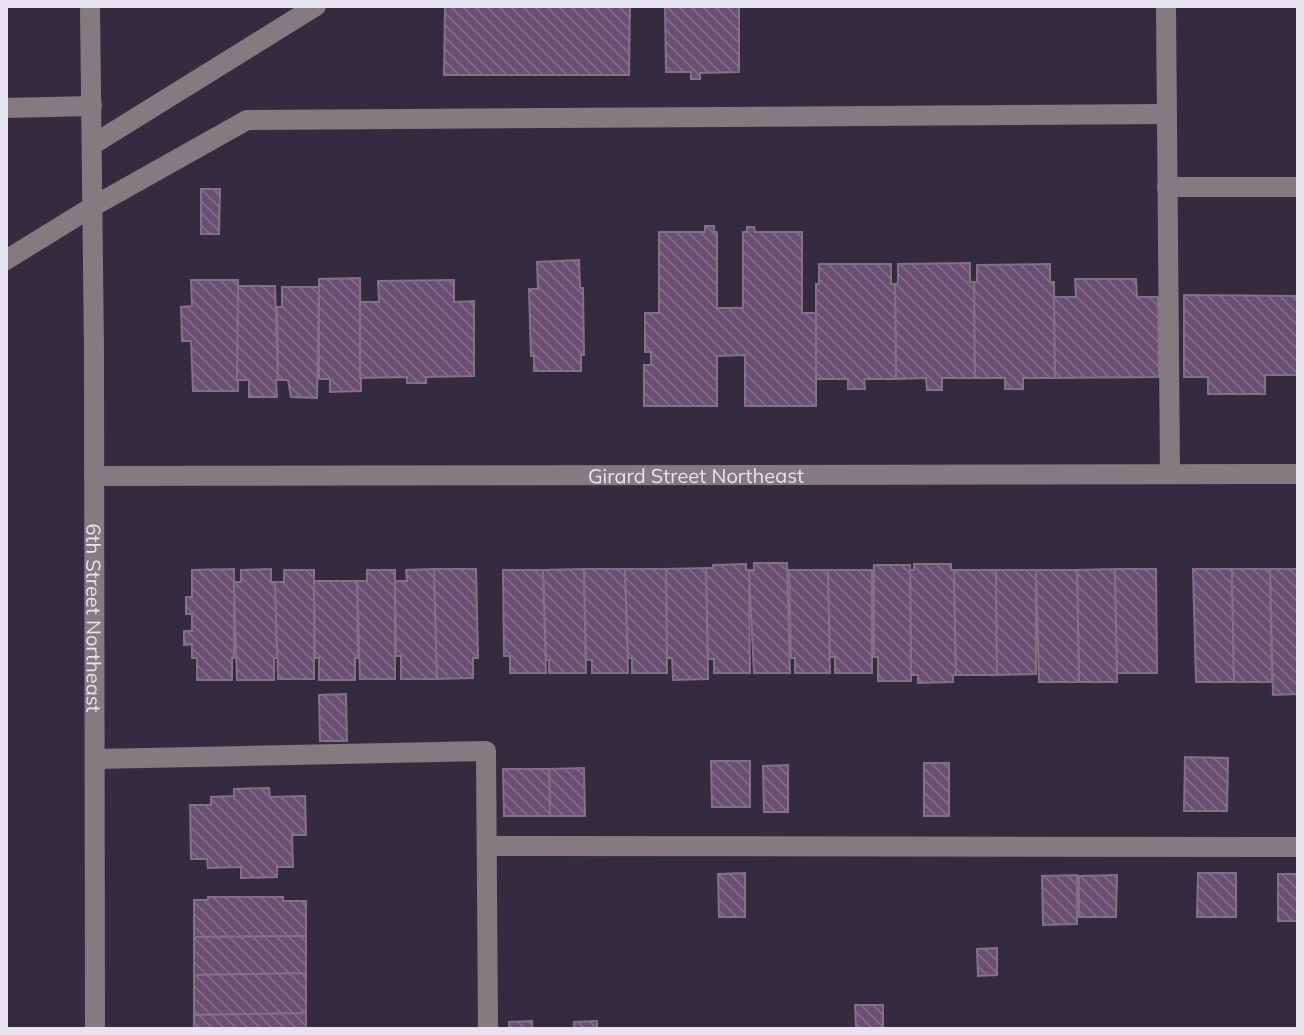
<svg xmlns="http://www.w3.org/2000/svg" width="1304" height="1035" viewBox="0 0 1304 1035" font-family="Mulish,sans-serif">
  <defs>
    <pattern id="building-back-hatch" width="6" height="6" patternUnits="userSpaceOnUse" patternTransform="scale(2)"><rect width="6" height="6" fill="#6b4f73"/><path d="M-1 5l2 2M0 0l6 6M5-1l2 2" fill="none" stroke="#806887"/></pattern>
  </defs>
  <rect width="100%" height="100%" fill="#342b41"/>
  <g fill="url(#building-back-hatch)" stroke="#837188" stroke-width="2">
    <polygon points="445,6 630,6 629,75 444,75"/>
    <polygon points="665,6 739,6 739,72 700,73 700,79 691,79 691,72 666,72"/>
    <polygon points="201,189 220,189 219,234 201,234"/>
    <polygon points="705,226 714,226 714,232 717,232 717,308 743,308 743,232 747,232 747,227 754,227 755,232 802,232 802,313 816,313 816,406 745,406 745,355 717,356 717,406 644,406 644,365 651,365 651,352 645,352 645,313 659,313 659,232 705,232"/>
    <polygon points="579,260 580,288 583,288 584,355 581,355 581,371 534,371 534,356 531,356 529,289 538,289 537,262"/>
    <polygon points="970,263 970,282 974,282 975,378 942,378 942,390 927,390 926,378 896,379 895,284 898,283 898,264"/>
    <polygon points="819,264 891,264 891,284 895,284 896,379 864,379 865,389 848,389 848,379 816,379 816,284 819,284"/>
    <polygon points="1050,264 1050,282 1054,282 1055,378 1023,378 1023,389 1005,389 1005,378 975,378 974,282 977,282 977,265"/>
    <polygon points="360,278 361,391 330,392 330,379 319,379 319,279"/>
    <polygon points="1075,279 1136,279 1137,297 1158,297 1159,377 1055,378 1054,297 1076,297"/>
    <polygon points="191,280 238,280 238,391 193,391 191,341 182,341 181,307 192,306"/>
    <polygon points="454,280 454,302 474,301 474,376 426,377 426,383 407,383 407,377 360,378 360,302 379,302 378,281"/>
    <polygon points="238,286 275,286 278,380 276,380 277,397 249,397 249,380 237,380"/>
    <polygon points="282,287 319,287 317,398 291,397 288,380 278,380 277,307 282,307"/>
    <polygon points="1184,295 1298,296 1298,375 1265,375 1265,394 1208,394 1208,377 1184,377"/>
    <polygon points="754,563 787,563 790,673 754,673 749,570 754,570"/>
    <polygon points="746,564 746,570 749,570 750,673 714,673 714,659 708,659 706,568 713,568 713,565"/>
    <polygon points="914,564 951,564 951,570 954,570 956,675 953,675 953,682 918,683 918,675 911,675 910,570 914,570"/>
    <polygon points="874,565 910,565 911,681 878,681 878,657 874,657"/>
    <polygon points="706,568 708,679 673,680 672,658 667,658 666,569"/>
    <polygon points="234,569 234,658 232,658 232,680 197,680 197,658 192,658 192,644 184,645 184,631 192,631 192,614 186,614 186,597 192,597 192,570"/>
    <polygon points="271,569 271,582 275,582 277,658 274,658 274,680 237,680 234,582 241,582 241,570"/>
    <polygon points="434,569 437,679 401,679 401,656 396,656 395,581 407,581 406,570"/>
    <polygon points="434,569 476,569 478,658 473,658 473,678 437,679"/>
    <polygon points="584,569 586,673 549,673 549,660 546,660 543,570"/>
    <polygon points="584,569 625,569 628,673 592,673 592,660 586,660"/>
    <polygon points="625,569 666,569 667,673 632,673 632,658 628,658"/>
    <polygon points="1115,569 1117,682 1079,682 1077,570"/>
    <polygon points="1115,569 1156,569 1157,673 1117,673"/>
    <polygon points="1193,569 1232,569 1234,682 1196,682"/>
    <polygon points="1232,569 1270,569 1272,682 1234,682"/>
    <polygon points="1270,569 1298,569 1298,694 1273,695"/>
    <polygon points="284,570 314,570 314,679 278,679 275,582 284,582"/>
    <polygon points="367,570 395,570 395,679 360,679 357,581 367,581"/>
    <polygon points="503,570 543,570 546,673 510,673 510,656 504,656"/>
    <polygon points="789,570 828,570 830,673 795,673 795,658 791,658"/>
    <polygon points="828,570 872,570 872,673 835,673 835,657 830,657"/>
    <polygon points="954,570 996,570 997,675 956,675"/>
    <polygon points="996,570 1036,570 1036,674 997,675"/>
    <polygon points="1036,570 1077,570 1079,682 1039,682"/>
    <polygon points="314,581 357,581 358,658 355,658 355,680 319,680 319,658 315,658"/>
    <polygon points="346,694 347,741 320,741 319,695"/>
    <polygon points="1185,757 1228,758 1227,811 1184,811"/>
    <polygon points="711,761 750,761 750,807 712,807"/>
    <rect x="924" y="763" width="25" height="53"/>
    <polygon points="788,765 788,812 764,812 763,766"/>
    <polygon points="584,768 585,816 550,816 549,769"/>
    <polygon points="503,769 549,769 550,816 504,816"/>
    <polygon points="269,788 270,797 305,796 306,835 292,835 293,867 277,867 277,877 241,878 241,867 208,868 207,859 191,859 190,805 211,805 211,797 234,796 234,789"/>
    <polygon points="745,873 745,917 719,917 718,874"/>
    <polygon points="1198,873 1236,873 1236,917 1197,917"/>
    <rect x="1278" y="874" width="20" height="47"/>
    <polygon points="1077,875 1077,924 1043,925 1042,876"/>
    <polygon points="1117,875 1116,917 1079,917 1079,876"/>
    <polygon points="208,897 283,897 283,901 306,901 306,936 194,937 194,900 208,900"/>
    <polygon points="306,936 306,973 194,975 194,937"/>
    <polygon points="997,948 997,975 978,976 977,949"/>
    <polygon points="306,973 306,1013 194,1015 194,975"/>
    <polygon points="855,1005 883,1005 883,1029 856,1029"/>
    <polygon points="306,1013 306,1029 194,1029 194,1015"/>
    <polygon points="532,1021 532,1029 509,1029 509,1022"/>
    <polygon points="597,1021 597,1029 574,1029 574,1022"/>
  </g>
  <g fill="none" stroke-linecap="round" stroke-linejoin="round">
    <g stroke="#867a80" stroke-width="20">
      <path id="s1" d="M 90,6 L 94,352 L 95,1029"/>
      <polyline points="1166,6 1170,474"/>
      <polyline points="6,108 92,106"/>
      <polyline points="92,145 316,6"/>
      <polyline points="1167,187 1298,187"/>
      <polyline points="6,260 92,207 247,120 1167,114"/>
      <path id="s2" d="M 94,476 L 1298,474"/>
      <polyline points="95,759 486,751 488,1029"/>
      <polyline points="487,846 1298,847"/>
    </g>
  </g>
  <g text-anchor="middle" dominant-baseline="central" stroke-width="6" stroke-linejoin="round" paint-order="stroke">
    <g font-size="20" fill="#e8e3f1" stroke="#2a2137">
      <text stroke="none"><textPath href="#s2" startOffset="602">Girard Street Northeast</textPath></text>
      <text stroke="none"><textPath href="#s1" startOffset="612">6th Street Northeast</textPath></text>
    </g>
  </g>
  <rect width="1304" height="1035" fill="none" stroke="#e8e3f1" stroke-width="16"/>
</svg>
